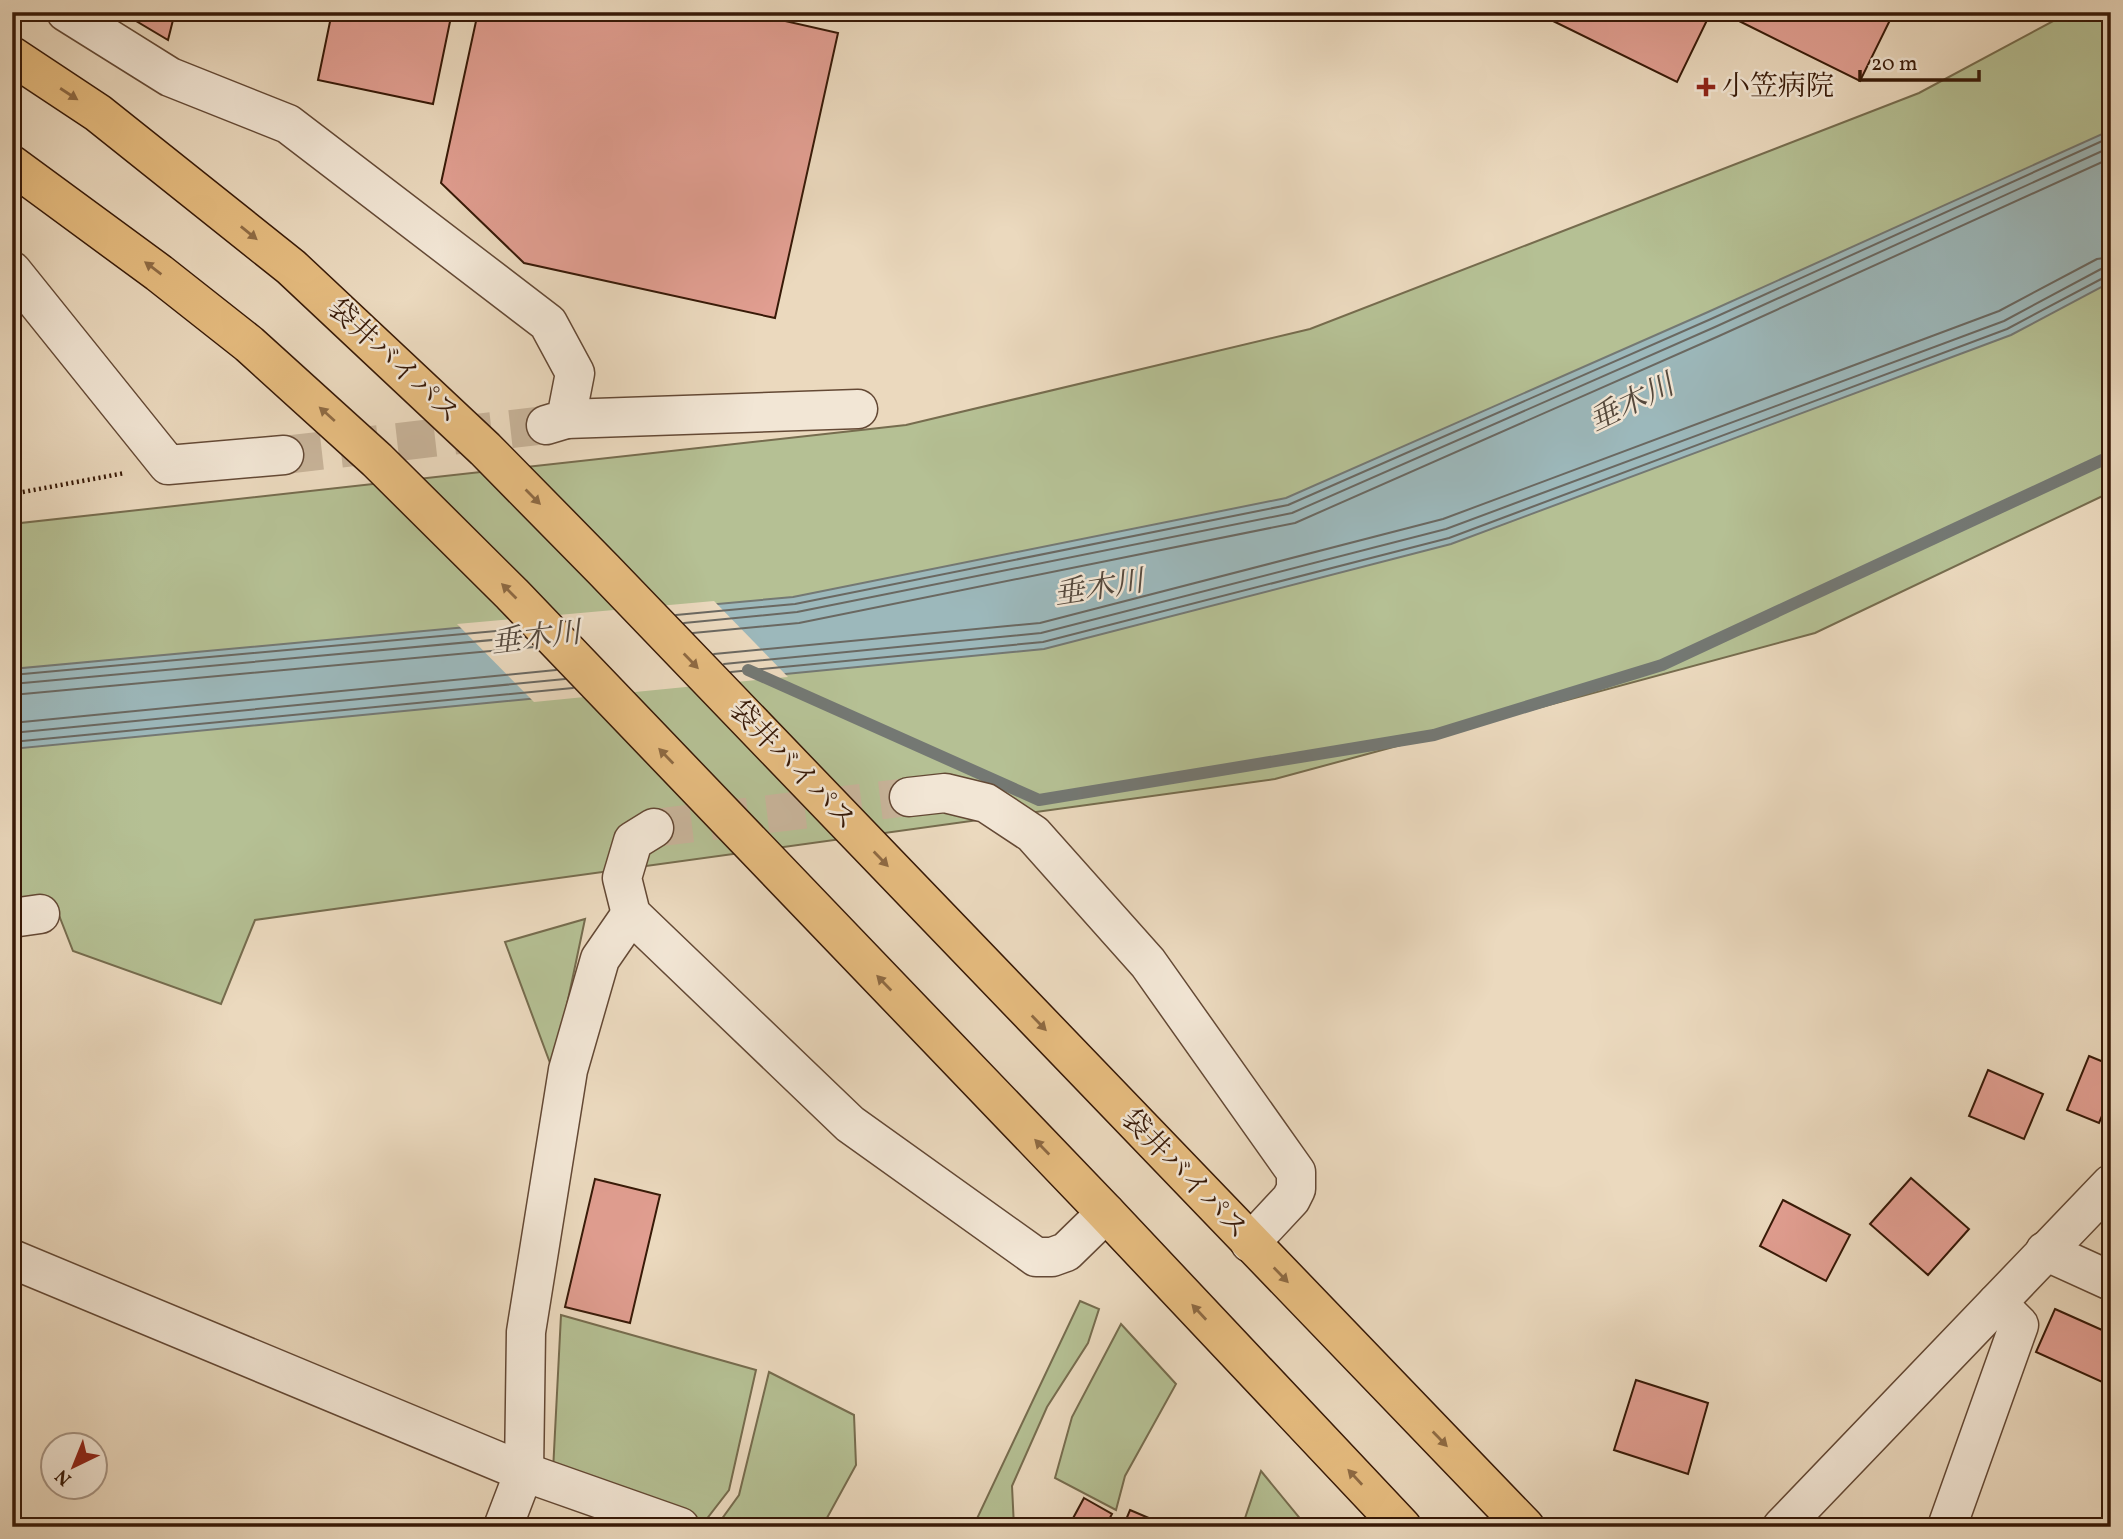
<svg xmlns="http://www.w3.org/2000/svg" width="2123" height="1539" viewBox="0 0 2123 1539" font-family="Vollkorn,'Noto Serif JP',serif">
  <rect width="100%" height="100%" fill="#ebd9be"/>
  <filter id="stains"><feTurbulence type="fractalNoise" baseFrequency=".00286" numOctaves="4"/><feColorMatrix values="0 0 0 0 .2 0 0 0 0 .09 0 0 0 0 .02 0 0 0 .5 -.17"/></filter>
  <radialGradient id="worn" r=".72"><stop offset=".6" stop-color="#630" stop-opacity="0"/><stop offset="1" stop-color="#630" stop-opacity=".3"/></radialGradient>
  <g fill="#b5c094" stroke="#766c4e" stroke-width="2">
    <polygon points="2070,12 2111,12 2111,492 1815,633 1275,779 255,920 221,1004 73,951 53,900 12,907 12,524 906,425 1310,329 1919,93"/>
    <polygon points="585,919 553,1071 505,942"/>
    <polygon points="1080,1301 1099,1309 1088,1343 1047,1407 1012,1486 1014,1527 973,1527"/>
    <polygon points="561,1315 756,1370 729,1490 702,1525 553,1471"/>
    <polygon points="1121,1324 1176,1384 1125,1476 1116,1510 1055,1478 1072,1417"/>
    <polygon points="769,1372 854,1415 856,1465 822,1527 716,1527 739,1495"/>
    <polygon points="1261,1471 1307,1527 1242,1527"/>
  </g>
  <polygon fill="#9cb8bb" stroke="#747873" stroke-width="2" points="2111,130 2111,282 2011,335 1451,544 1044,649 12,749 12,669 793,597 1286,498 1708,312"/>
  <polygon fill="#ebd9be" points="714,601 788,677 534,702 457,624"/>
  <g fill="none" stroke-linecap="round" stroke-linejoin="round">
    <g stroke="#6a6861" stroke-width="2">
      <polyline points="676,615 795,604 1288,505 1711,319 2111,137"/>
      <polyline points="684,623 797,612 1292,513 1715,327 2111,147"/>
      <polyline points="693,633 799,623 1295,523 1719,336 2111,158"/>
      <polyline points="714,654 1040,623 1443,519 1999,311 2097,259 2111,257"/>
      <polyline points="724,664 1041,633 1446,529 2004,321 2101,269 2111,267"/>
      <polyline points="731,672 1043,642 1449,538 2007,329 2105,277 2111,276"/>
      <polyline points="12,675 517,629"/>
      <polyline points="12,684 525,637"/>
      <polyline points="12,695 534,647"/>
      <polyline points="12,723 556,670"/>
      <polyline points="12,733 565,679"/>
      <polyline points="12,742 573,688"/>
    </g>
    <polyline stroke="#747873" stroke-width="12" points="748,670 1039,800 1434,735 1662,665 2111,456"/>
  </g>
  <g fill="#e19e91" stroke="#371907" stroke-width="2">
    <polygon points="121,12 175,12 168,40"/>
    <polygon points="332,12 452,12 433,104 318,80"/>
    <polygon points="478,12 746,12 838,33 775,318 524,263 441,183"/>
    <polygon points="1555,12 1711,12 1677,82 1551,20"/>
    <polygon points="1721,12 1894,12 1860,81"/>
    <polygon points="2089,1056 2111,1065 2111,1095 2099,1123 2067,1110"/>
    <polygon points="1988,1070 2043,1094 2024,1139 1969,1116"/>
    <polygon points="1911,1178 1969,1229 1928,1275 1870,1224"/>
    <polygon points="595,1179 660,1195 630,1323 565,1307"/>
    <polygon points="1783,1200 1850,1235 1826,1281 1760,1246"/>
    <polygon points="2055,1309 2111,1334 2111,1386 2036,1352"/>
    <polygon points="1636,1380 1708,1403 1688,1474 1614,1450"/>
    <polygon points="1084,1498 1112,1514 1105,1527 1079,1527 1071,1522"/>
    <polygon points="1130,1510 1170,1527 1123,1527"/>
  </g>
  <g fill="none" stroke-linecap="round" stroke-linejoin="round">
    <g stroke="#c7b399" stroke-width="38" stroke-dasharray="38 19" stroke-linecap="butt">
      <polyline points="284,455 546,425"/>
      <polyline points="654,828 909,797"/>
    </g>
    <g stroke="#644935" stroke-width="41">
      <g id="minor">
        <polyline points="66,12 170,77 288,124 548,323 575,373 566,419 546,425"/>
        <polyline points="12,271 168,465 284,455"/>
        <polyline points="566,419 858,409"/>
        <polyline points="909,797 945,793 986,803 1033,834 1148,963 1296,1172 1296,1189 1291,1199 1250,1243"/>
        <polyline points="654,828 633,841 622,878 631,914 850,1124 1036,1257 1052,1257 1066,1252 1106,1213"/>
        <polyline points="12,918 40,914"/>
        <polyline points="2045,1251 2111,1281"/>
        <polyline points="12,1259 524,1472 680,1527"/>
        <polyline points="503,1527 524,1472 526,1332 568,1070 600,959 631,914"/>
        <polyline points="1782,1527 2111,1184"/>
        <polyline points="1947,1527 2019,1325 1997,1303"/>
      </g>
    </g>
    <g stroke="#371907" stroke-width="41">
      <g id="highway">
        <polyline points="12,56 98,113 291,267 485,449 604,570 1525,1527"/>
        <polyline points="12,165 159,273 249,344 377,460 512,594 1106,1213 1402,1527"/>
      </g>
    </g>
    <polyline stroke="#371907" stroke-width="4.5" stroke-dasharray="2 3.5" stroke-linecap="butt" points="12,494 125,473"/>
    <use href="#minor" stroke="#f2e6d5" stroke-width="38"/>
    <use href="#highway" stroke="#e6bc7f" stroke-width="38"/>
  </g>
  <defs><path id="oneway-solid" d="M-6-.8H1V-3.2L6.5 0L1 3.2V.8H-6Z" transform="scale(1.75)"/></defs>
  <g fill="#8e6a43">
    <use href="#oneway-solid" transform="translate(69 94) rotate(33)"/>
    <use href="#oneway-solid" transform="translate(249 233) rotate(39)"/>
    <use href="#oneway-solid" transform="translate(153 268) rotate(-143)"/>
    <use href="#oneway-solid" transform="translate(327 414) rotate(-138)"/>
    <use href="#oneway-solid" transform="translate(533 497) rotate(45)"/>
    <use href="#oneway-solid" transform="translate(509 591) rotate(-135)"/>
    <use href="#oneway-solid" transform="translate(691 661) rotate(46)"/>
    <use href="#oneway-solid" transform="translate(666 756) rotate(-134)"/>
    <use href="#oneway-solid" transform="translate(881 859) rotate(46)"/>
    <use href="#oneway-solid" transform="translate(884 983) rotate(-134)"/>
    <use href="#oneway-solid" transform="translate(1039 1023) rotate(46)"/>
    <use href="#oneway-solid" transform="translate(1042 1147) rotate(-134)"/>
    <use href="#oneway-solid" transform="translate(1281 1275) rotate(46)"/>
    <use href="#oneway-solid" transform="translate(1199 1312) rotate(-133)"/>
    <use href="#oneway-solid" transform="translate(1440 1439) rotate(46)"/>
    <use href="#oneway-solid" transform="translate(1355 1477) rotate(-133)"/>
  </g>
  <path fill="#8f2418" stroke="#f2e6d5" stroke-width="2.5" d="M1702.5 76.5h7v7h7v7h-7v7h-7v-7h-7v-7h7z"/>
  <g text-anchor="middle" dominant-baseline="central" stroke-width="5" stroke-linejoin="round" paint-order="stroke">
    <g font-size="28" fill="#371907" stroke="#f2e6d5" text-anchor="start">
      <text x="1722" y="87">小笠病院</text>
    </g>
    <g font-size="28" fill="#371907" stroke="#f2e6d5">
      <text transform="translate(393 362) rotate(43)">袋井バイパス</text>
      <text transform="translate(792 766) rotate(46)">袋井バイパス</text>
      <text transform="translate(1184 1175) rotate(46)">袋井バイパス</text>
    </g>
    <g font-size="30" font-style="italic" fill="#55493d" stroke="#f2e6d5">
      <text transform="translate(1632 404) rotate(-26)">垂木川</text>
      <text transform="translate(1099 589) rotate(-9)">垂木川</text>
      <text transform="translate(536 639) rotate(-7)">垂木川</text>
    </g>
  </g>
  <rect width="2123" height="1539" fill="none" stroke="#ebd9be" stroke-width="42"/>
  <rect x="14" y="14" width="2095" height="1511" fill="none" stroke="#371907" stroke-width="3.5"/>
  <rect x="21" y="21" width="2081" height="1497" fill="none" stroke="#371907" stroke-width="2"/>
  <g transform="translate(74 1466) rotate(223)"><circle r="33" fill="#f2e6d5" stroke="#a79483" stroke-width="2"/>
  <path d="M0-5L12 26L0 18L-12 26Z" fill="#8f2418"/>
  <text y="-10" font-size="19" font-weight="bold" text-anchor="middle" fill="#371907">N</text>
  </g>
  <path d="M1860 70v10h119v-10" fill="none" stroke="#371907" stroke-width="3.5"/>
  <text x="1871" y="70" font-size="21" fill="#371907" stroke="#f2e6d5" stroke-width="5" paint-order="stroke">20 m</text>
  <rect width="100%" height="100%" filter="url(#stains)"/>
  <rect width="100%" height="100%" fill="url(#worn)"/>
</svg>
